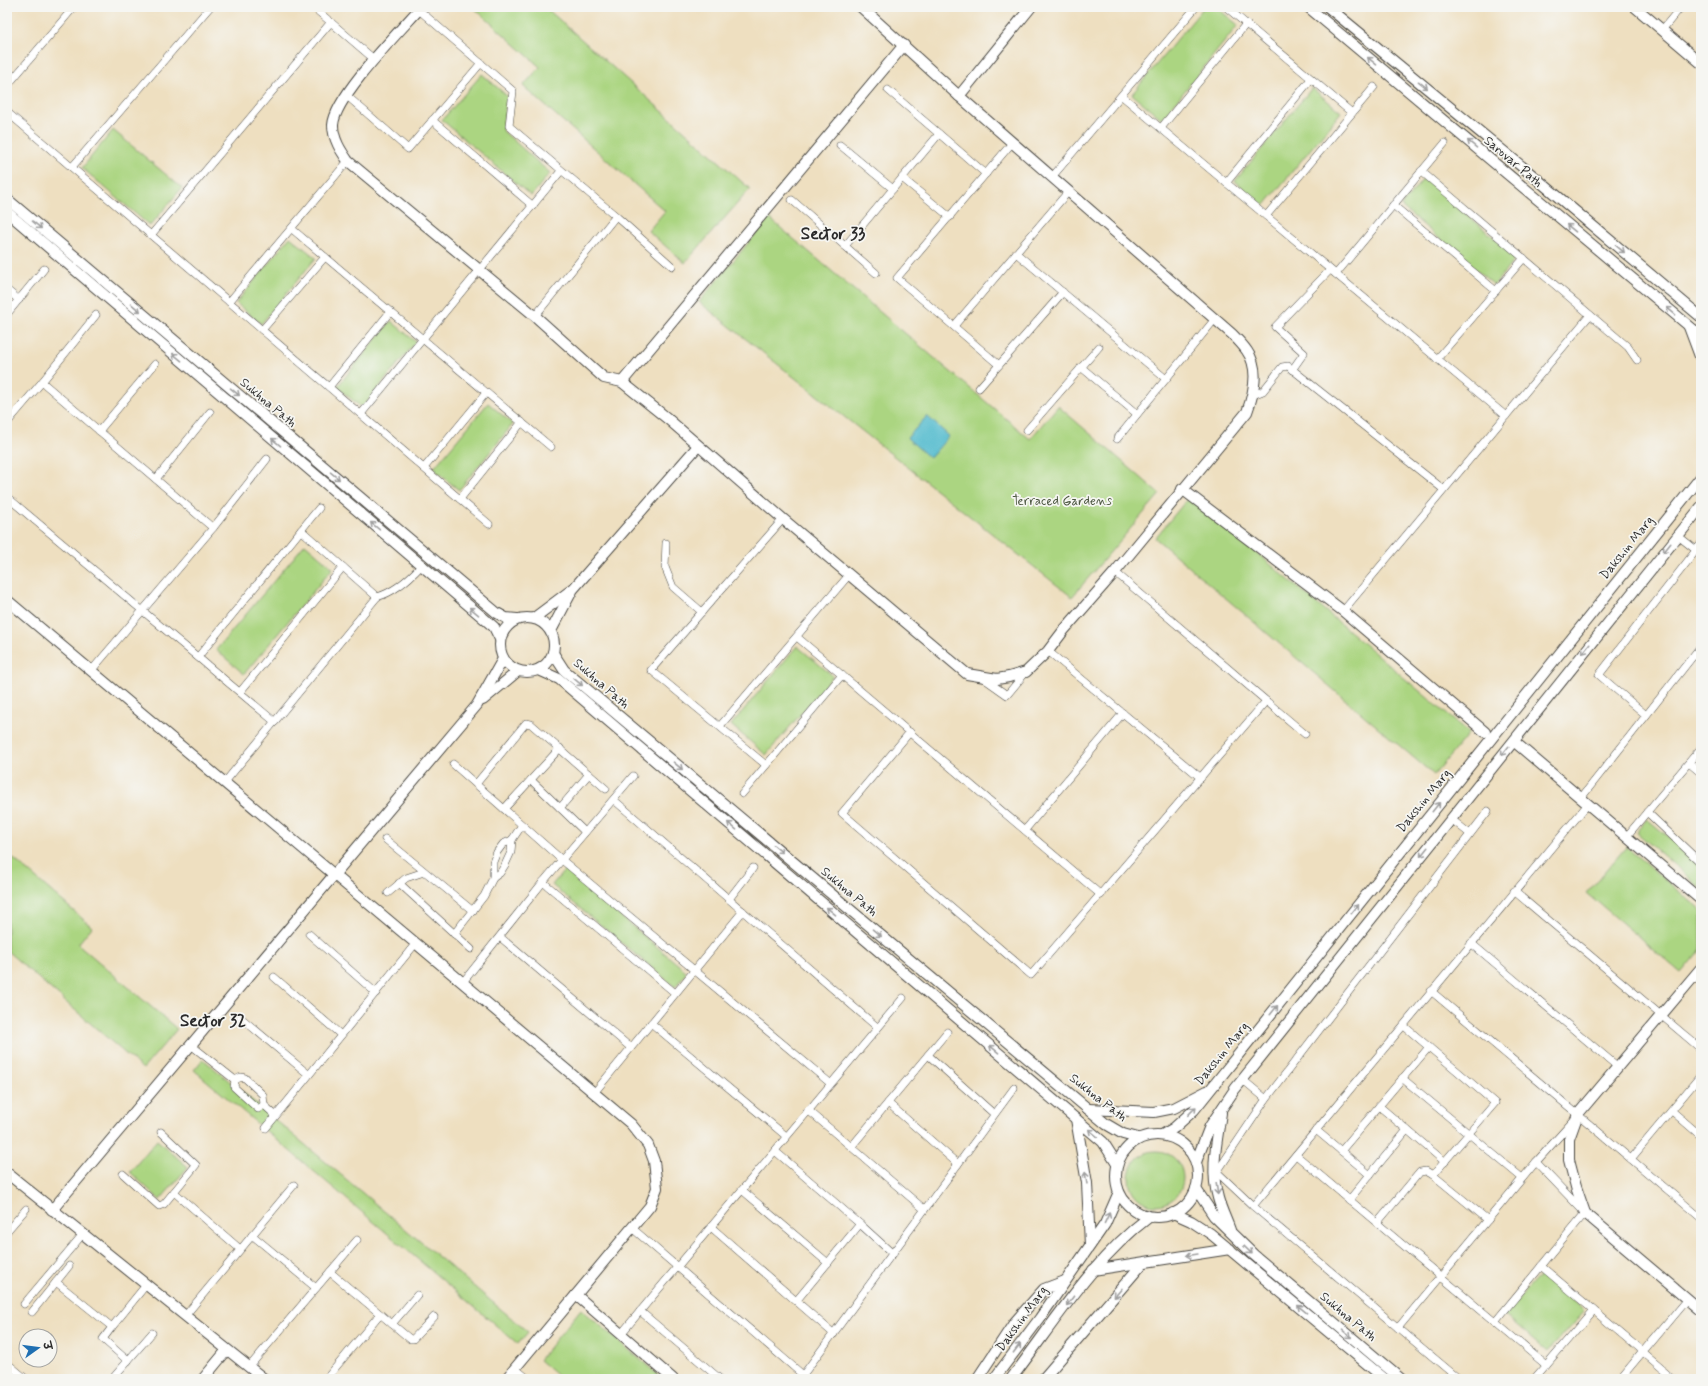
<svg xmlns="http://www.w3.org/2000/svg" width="1708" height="1386" viewBox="0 0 1708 1386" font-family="Mynerve,'Playpen Sans Deva',sans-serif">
  <rect width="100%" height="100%" fill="#f6f6f2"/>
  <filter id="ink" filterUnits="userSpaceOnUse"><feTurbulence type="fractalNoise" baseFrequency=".025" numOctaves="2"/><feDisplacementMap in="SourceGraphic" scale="8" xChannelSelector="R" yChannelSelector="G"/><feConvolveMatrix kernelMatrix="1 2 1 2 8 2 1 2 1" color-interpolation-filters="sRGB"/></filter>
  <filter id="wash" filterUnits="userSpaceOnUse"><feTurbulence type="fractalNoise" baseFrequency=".012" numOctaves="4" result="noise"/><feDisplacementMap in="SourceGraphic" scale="16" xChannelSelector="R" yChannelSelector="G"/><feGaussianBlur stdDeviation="0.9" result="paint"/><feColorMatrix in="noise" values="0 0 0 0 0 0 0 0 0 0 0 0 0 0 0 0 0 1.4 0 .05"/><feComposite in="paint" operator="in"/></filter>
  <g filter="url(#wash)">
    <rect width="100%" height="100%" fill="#eedfc0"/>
    <g fill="#abd581" stroke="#6b8056">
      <polygon points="473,7 545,7 750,189 685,263 648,231 665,211 523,86 540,67"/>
      <polygon points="1204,7 1216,7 1238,25 1162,119 1132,94"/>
      <polygon points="482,74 507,96 502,130 550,173 531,196 442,120"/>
      <polygon points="1312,88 1341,112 1264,206 1235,181"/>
      <polygon points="113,130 182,188 150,226 82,168"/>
      <polygon points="1424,178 1517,257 1494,285 1401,206"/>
      <polygon points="769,218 1030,439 1058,406 1160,494 1072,597 699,302"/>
      <polygon points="290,237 316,258 261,324 236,303"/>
      <polygon points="391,321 416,342 362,408 337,387"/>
      <polygon points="488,403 513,424 459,490 433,469"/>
      <polygon points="1190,496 1469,733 1434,775 1155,538"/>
      <polygon points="305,544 333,568 244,674 216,650"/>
      <polygon points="797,646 833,676 766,755 731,725"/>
      <polygon points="1647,819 1701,864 1701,888 1636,832"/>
      <polygon points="1626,847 1701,910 1701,949 1681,973 1587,893"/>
      <polygon points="7,853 92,927 78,944 177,1029 143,1069 7,951"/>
      <polygon points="565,870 687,972 675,987 552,885"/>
      <polygon points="203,1059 528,1332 518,1344 194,1070"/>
      <polygon points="157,1140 188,1167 160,1200 130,1172"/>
      <circle cx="1156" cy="1178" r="27"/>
      <polygon points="1542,1273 1584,1311 1548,1352 1505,1315"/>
      <polygon points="581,1309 663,1379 561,1379 539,1360"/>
    </g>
    <polygon fill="#50bacd" stroke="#3e727c" points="927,416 949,436 930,458 907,438"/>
  </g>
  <g filter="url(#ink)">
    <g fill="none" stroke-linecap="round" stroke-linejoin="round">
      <g stroke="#484641" stroke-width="8">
        <g id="street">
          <polyline points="313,7 375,60"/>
          <polyline points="1226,7 1352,113"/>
          <polyline points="419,10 513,91 509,126 616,216 672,266"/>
          <polyline points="1662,30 1681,7"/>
          <polyline points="7,86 74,7"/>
          <polyline points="888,90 986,174"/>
          <polyline points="346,95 408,149 481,63"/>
          <polyline points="1122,96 1506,416"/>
          <polyline points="7,112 489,524"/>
          <polyline points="432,120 533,206"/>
          <polyline points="1161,128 1246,24"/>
          <polyline points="840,145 893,189"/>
          <polyline points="72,167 210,7"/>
          <polyline points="1421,171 1628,347 1637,360"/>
          <polyline points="1052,177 1196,7"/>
          <polyline points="902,178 950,217"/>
          <polyline points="1226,183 1311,79"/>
          <polyline points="792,200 876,273"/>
          <polyline points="1393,205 1496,291"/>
          <polyline points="1266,216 1374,87"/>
          <polyline points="292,229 551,447"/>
          <polyline points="151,235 331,22"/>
          <polyline points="845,246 939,134"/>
          <polyline points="1016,253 1166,379"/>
          <polyline points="1336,274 1445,143"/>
          <polyline points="7,290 19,300"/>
          <polyline points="229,302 348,161"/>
          <polyline points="7,314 44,269"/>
          <polyline points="535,316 616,216"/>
          <polyline points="954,326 1068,192"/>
          <polyline points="262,330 325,257"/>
          <polyline points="1437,359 1524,258"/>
          <polyline points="999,365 897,278 1012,143"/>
          <polyline points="1081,367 1137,414"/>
          <polyline points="1292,370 1304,353 1275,327 1330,270"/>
          <polyline points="42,382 213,528"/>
          <polyline points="329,387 390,312"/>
          <polyline points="979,388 1063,292"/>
          <polyline points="1253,395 1263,391 1282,367 1288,366 1443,489"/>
          <polyline points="361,414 561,171"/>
          <polyline points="7,423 42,382 96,315"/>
          <polyline points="1027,430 1099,347"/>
          <polyline points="99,431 155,364"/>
          <polyline points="1117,439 1215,319"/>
          <polyline points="424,468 486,393"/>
          <polyline points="156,479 210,412"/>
          <polyline points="7,497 275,722"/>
          <polyline points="460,499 522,422"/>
          <polyline points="301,530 377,597"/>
          <polyline points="1677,535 1696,550"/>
          <polyline points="666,543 665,567 673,587 702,612"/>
          <polyline points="1115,572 1305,734"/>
          <polyline points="1343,611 1590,315"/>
          <polyline points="797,637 1101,895"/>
          <polyline points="1048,651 1201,778"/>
          <polyline points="198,657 319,508"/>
          <polyline points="91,671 213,528 267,459"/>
          <polyline points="983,678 1007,695 1026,672"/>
          <polyline points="240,692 343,567"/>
          <polyline points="1646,715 1599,675 1701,544"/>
          <polyline points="720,726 849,575"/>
          <polyline points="910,732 842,813 1031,975 1266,701"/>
          <polyline points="1689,763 1701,773"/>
          <polyline points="453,764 562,860 830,1083"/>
          <polyline points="766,765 651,670 783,519"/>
          <polyline points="531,780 585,832"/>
          <path d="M 225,782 L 377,597 C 395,592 409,579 421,566"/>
          <polyline points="476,784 526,723 531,724 606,789"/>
          <polyline points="742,794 842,675"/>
          <polyline points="1581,798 1701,646"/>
          <polyline points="614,800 877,1027"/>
          <polyline points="560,808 589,774"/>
          <polyline points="504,809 560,748"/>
          <polyline points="1647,812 1701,863"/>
          <polyline points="1455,822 1470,834"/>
          <polyline points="1025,830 1123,713"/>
          <polyline points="1626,837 1701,748"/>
          <polyline points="385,839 473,911"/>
          <polyline points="493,878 500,873 505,865 511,852 512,840 522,825"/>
          <polyline points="543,882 675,993"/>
          <polyline points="399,883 471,949"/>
          <polyline points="1514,891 1701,1049"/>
          <polyline points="388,893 406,878 424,872"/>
          <polyline points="729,899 753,868"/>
          <polyline points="309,934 376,993"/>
          <polyline points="454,934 484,896 493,878 493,862 497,852 503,844 512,840"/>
          <polyline points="500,937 630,1047"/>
          <polyline points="1471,943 1618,1067"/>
          <polyline points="274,977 341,1035"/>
          <polyline points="463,982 543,882 633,776"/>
          <polyline points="1431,991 1701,1218"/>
          <polyline points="240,1017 308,1074"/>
          <polyline points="651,1023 786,1136"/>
          <polyline points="1404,1026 1495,1103 1433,1175"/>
          <polyline points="191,1045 235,1080 241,1077 245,1078 263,1095 264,1105 275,1115"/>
          <polyline points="928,1055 994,1114"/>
          <polyline points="1402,1078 1522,1178"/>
          <polyline points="1242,1079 1266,1099"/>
          <polyline points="235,1080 234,1087 258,1109 264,1105"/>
          <polyline points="594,1093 743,911"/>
          <polyline points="888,1103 958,1164"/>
          <polyline points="1379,1106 1445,1162"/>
          <polyline points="808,1110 924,1209"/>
          <polyline points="1672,1111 1701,1136"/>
          <polyline points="266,1128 416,943"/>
          <polyline points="1316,1130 1370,1175"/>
          <polyline points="852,1146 947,1032"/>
          <polyline points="775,1151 860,1224 893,1254"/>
          <polyline points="1341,1151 1429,1047"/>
          <polyline points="1296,1155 1546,1365"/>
          <polyline points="1631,1159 1701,1075"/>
          <polyline points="123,1174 159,1206 164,1204 196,1165 161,1132"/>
          <polyline points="742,1190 828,1263"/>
          <polyline points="174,1192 240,1249"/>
          <polyline points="1349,1200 1407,1130"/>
          <polyline points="1253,1206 1588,804"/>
          <polyline points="1377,1223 1420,1172 1426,1171 1433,1175 1488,1220"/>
          <polyline points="711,1227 834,1334"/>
          <polyline points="632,1228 803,1375"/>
          <polyline points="7,1231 26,1209"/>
          <polyline points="252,1235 316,1288"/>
          <polyline points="1541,1266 1675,1379"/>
          <polyline points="330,1272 410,1339 413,1339 434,1317"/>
          <polyline points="56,1282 112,1327 146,1285"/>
          <polyline points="797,1300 860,1224"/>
          <polyline points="24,1304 83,1234"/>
          <polyline points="640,1311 720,1379"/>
          <polyline points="32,1312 69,1266"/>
          <polyline points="185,1316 294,1185"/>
          <polyline points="1495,1322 1585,1213 1536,1162"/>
          <polyline points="392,1324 417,1295"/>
          <polyline points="112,1327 103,1339 128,1361"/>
          <polyline points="1398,1328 1536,1162 1574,1120"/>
          <polyline points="621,1334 903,998"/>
          <polyline points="7,1363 26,1379"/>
          <polyline points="249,1367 357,1240"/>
          <polyline points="515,1368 528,1379"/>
          <polyline points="112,1379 152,1333"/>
          <polyline points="326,1379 380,1314"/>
          <polyline points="800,1379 1014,1088"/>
          <polyline points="1459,1379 1253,1206 1217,1172 1266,1099 1488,811"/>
          <polyline points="1534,1379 1593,1310"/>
          <polyline points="1620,1379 1687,1299"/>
        </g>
      </g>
      <g stroke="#484641" stroke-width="12">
        <g id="secondary">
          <path d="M 421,7 C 400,31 335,96 333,125 C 333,139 341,151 348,161 L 535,316 L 604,378 L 622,382 L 668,419 L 783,519 L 967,674 L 997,679 L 1009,677 L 1026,672 L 1048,651 L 1064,630 L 1115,572 L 1247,412 C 1254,393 1260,369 1247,351 C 1243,345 1237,339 1232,334 L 959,96 L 861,7"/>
          <polyline points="1308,7 1701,336"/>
          <polyline points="1328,7 1531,174 1701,317"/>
          <polyline points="1635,7 1701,63"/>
          <polyline points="959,96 1031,7"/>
          <polyline points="7,199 497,613 506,618 517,619"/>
          <polyline points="7,212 494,627 500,639"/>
          <polyline points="1689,327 1701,359"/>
          <polyline points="622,382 904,45"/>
          <polyline points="1182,489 1343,611 1485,732"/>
          <polyline points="7,600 631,1124 648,1145 654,1161 657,1188 650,1206 506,1379"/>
          <circle cx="527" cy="645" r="27"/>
          <polyline points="534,618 574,588 698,446"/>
          <polyline points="551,631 572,591"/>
          <polyline points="553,653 564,670 1106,1124 1123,1134 1138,1138"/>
          <polyline points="539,670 559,679 1103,1142 1117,1164"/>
          <polyline points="483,700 518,671"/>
          <polyline points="1517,744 1701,900"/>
          <polyline points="1701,968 1578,1114 1569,1139 1569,1160 1576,1187 1585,1213 1701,1311"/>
          <polyline points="1088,1109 1154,1112 1174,1108 1207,1091"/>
          <path d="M 1221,1113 C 1217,1141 1210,1170 1218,1198 C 1221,1209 1226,1219 1230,1230"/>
          <polyline points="1076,1119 1087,1183 1090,1245"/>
          <circle cx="1157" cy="1176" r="41"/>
          <polyline points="1162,1135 1174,1128 1194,1110 1701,477"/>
          <polyline points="1196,1162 1210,1126 1235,1089 1701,507"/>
          <polyline points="7,1173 264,1379"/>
          <polyline points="1196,1189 1214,1216 1254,1255 1401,1379"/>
          <polyline points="52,1210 477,705 503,659"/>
          <polyline points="1173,1213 1191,1221 1211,1234 1385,1379"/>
          <polyline points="1093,1270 1230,1249"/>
          <polyline points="576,1295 673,1379"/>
          <polyline points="203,1379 227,1350"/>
          <polyline points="977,1379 1014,1323 1044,1289 1065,1281"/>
          <polyline points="994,1379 1040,1318 1105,1224 1119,1192"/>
          <path d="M 1011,1379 C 1054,1323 1092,1260 1149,1217"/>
          <polyline points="1043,1379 1143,1263"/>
        </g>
      </g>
      <use href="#street" stroke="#fff" stroke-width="7"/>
      <use href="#secondary" stroke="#fff" stroke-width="10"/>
    </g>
    <defs><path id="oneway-shaft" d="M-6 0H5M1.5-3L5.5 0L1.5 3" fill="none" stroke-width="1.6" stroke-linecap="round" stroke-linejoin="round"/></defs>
    <g stroke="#a0a0a0">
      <use href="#oneway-shaft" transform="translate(1372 61) rotate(-140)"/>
      <use href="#oneway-shaft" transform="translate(1423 85) rotate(39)"/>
      <use href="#oneway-shaft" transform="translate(1472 144) rotate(-140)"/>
      <use href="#oneway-shaft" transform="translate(37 225) rotate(40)"/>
      <use href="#oneway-shaft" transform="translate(1571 228) rotate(-140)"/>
      <use href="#oneway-shaft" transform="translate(1620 249) rotate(40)"/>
      <use href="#oneway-shaft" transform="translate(136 308) rotate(40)"/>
      <use href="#oneway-shaft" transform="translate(1671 311) rotate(-140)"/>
      <use href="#oneway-shaft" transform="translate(177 357) rotate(-140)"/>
      <use href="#oneway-shaft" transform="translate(235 392) rotate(40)"/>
      <use href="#oneway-shaft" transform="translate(276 442) rotate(-140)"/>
      <use href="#oneway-shaft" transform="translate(335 476) rotate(40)"/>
      <use href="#oneway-shaft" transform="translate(375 526) rotate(-140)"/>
      <use href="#oneway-shaft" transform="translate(1667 548) rotate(129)"/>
      <use href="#oneway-shaft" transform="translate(474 611) rotate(-140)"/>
      <use href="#oneway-shaft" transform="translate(1586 649) rotate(129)"/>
      <use href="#oneway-shaft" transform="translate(578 682) rotate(40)"/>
      <use href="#oneway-shaft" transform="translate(1505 751) rotate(129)"/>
      <use href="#oneway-shaft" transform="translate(678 766) rotate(40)"/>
      <use href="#oneway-shaft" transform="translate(1436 807) rotate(-51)"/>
      <use href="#oneway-shaft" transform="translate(732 826) rotate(-140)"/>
      <use href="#oneway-shaft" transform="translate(778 849) rotate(40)"/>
      <use href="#oneway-shaft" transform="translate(1424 852) rotate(129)"/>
      <use href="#oneway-shaft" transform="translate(1355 909) rotate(-51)"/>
      <use href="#oneway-shaft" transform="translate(831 911) rotate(-140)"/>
      <use href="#oneway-shaft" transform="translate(877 933) rotate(40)"/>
      <use href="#oneway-shaft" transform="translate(1274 1010) rotate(-51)"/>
      <use href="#oneway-shaft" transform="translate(994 1049) rotate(-140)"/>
      <use href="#oneway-shaft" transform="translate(1192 1111) rotate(-46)"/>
      <use href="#oneway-shaft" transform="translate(1093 1133) rotate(-140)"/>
      <use href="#oneway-shaft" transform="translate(1086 1178) rotate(-99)"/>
      <use href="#oneway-shaft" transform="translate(1217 1189) rotate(82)"/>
      <use href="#oneway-shaft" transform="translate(1107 1218) rotate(-65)"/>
      <use href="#oneway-shaft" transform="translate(1248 1250) rotate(44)"/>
      <use href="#oneway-shaft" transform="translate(1192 1255) rotate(171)"/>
      <use href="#oneway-shaft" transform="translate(1118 1293) rotate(131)"/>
      <use href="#oneway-shaft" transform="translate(1070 1301) rotate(127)"/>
      <use href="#oneway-shaft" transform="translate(1302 1309) rotate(-140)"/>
      <use href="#oneway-shaft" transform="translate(1347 1334) rotate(40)"/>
      <use href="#oneway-shaft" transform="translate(1017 1348) rotate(-53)"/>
    </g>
  </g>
  <g text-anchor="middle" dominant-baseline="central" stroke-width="3.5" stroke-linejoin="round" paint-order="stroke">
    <g font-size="13" fill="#2b2b2b" stroke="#f6f6f2">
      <text transform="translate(1513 162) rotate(40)">Sarovar Path</text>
      <text transform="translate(268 403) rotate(40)">Sukhna Path</text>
      <text transform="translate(1627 548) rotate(-51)">Dakshin Marg</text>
      <text transform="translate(601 684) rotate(41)">Sukhna Path</text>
      <text transform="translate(1424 801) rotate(-51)">Dakshin Marg</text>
      <text transform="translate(849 892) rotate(40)">Sukhna Path</text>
      <text transform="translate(1222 1054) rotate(-51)">Dakshin Marg</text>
      <text transform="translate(1098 1098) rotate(38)">Sukhna Path</text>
      <text transform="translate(1348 1317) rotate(40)">Sukhna Path</text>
      <text transform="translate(1022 1319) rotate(-54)">Dakshin Marg</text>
    </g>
    <g font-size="13" fill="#4b5640" stroke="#f6f6f2">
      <text x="1062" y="501">Terraced Gardens</text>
    </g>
    <g font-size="17" font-weight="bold" fill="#2b2b2b" stroke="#f6f6f2">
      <text x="833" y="234">Sector 33</text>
      <text x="213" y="1021">Sector 32</text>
    </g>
  </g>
  <rect width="1708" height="1386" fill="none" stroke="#f6f6f2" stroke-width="24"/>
  <g transform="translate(38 1348) rotate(76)"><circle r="19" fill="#f6f6f2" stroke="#a5a5a2"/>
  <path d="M0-3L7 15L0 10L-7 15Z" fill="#1f6fb2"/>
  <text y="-6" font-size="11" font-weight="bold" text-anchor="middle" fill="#2b2b2b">उ</text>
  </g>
</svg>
